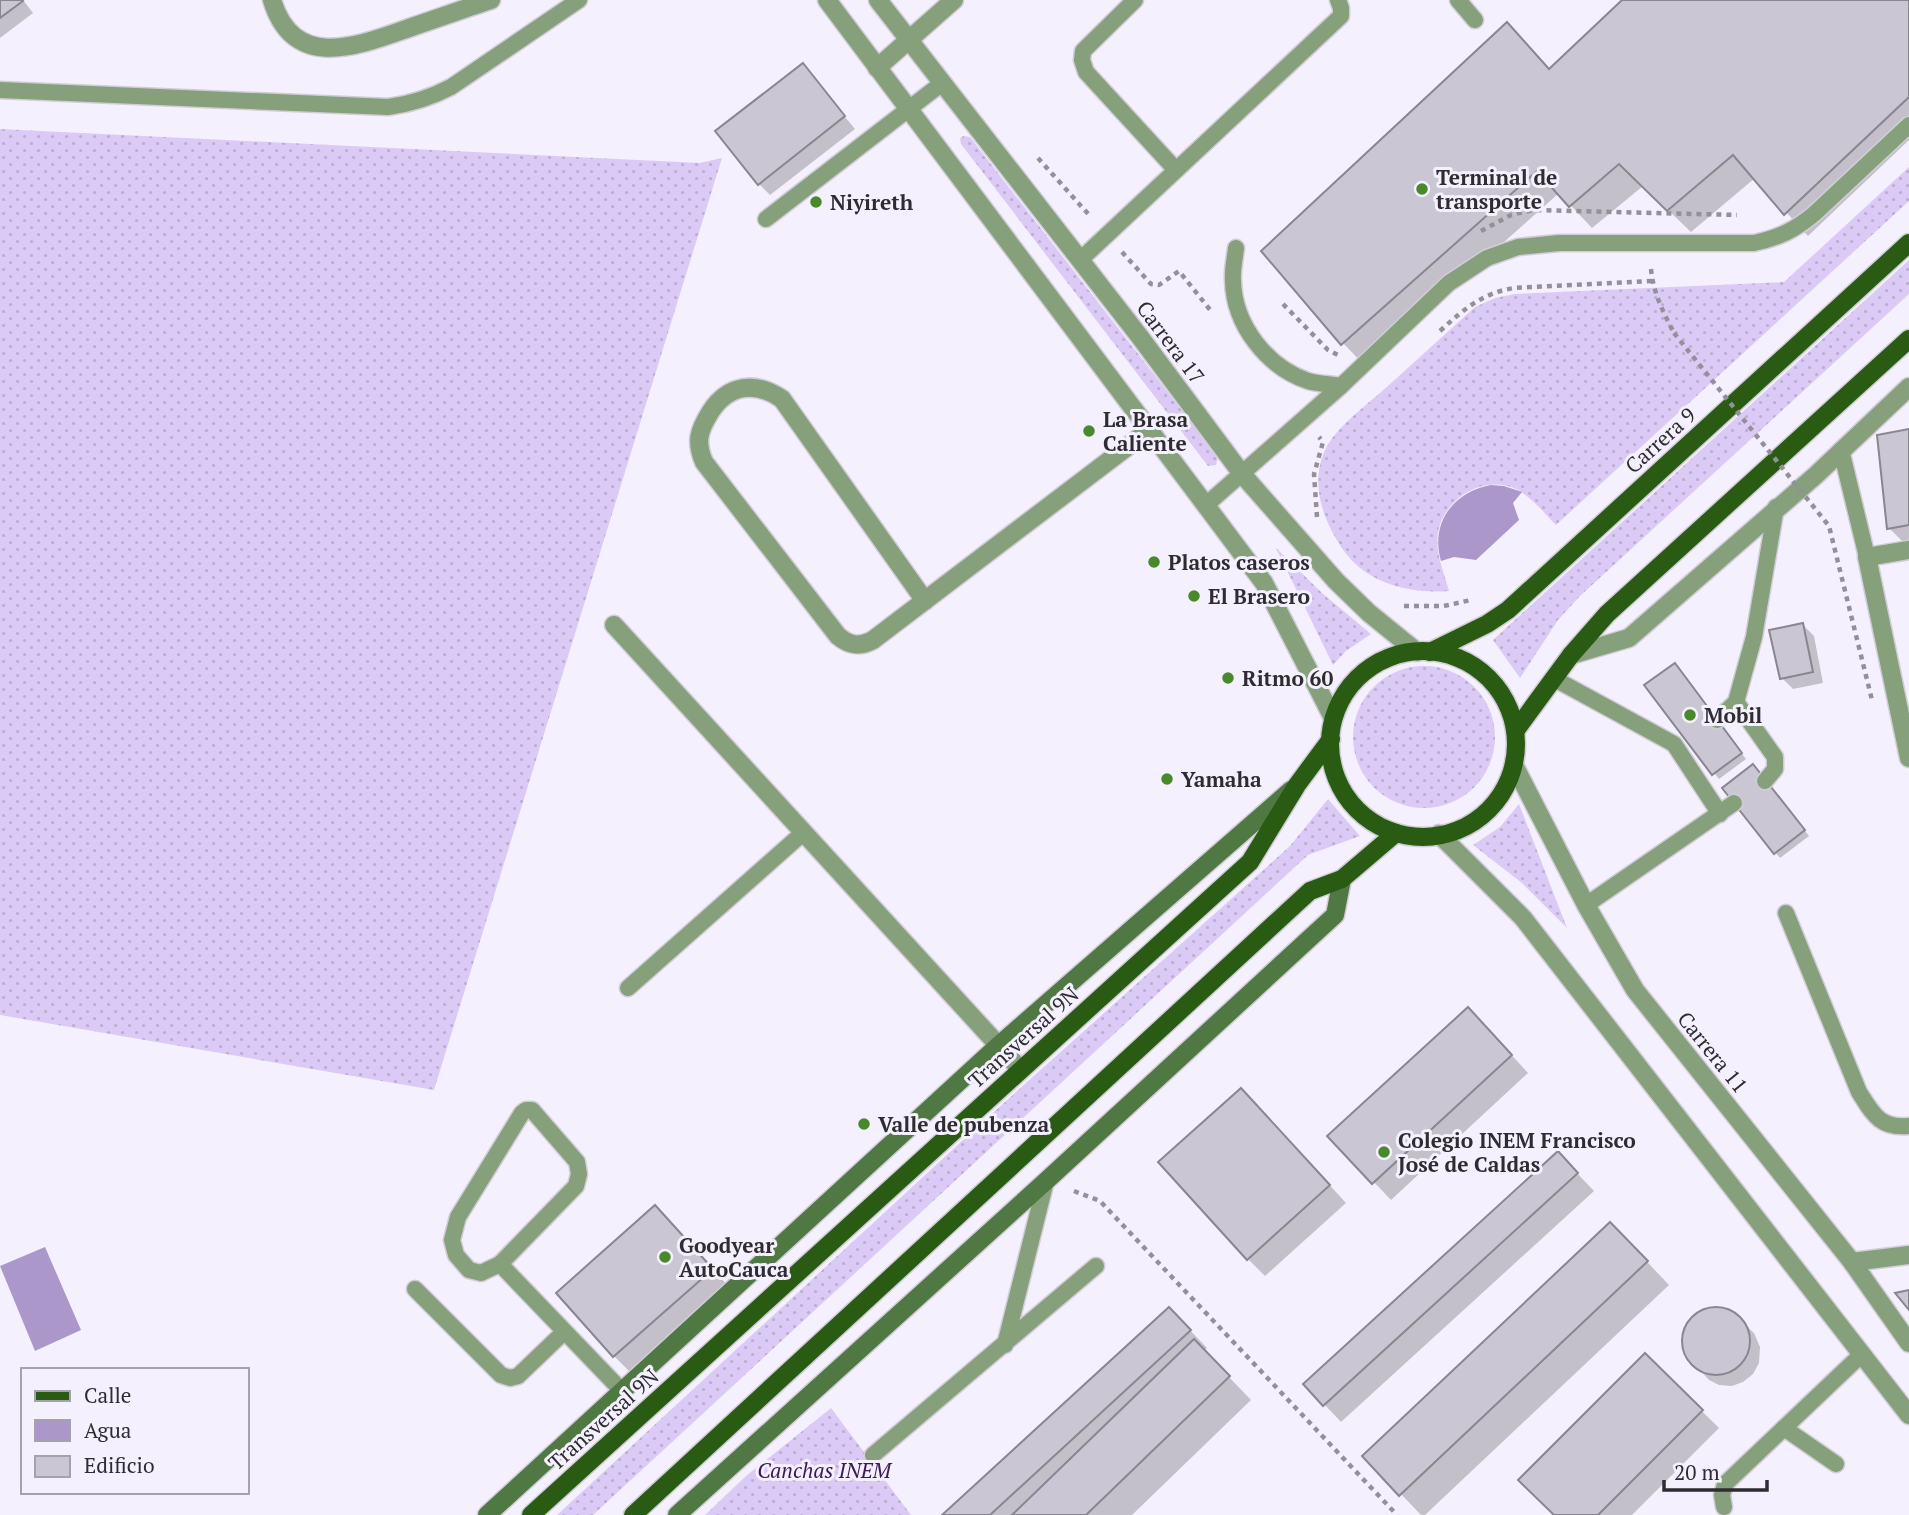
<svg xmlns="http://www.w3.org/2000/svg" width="1909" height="1515" viewBox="0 0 1909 1515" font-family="'PT Serif',serif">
  <defs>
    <pattern id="grass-dots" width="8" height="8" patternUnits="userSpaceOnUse" patternTransform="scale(1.75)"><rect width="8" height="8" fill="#dbcaf5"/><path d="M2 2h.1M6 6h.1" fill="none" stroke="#bcaed2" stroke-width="1.8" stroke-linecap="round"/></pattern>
  </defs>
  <rect width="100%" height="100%" fill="#f5f0fd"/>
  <g fill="url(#grass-dots)">
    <polygon points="0,129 700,163 722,158 434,1090 0,1015"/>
    <polygon points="963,136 970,137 1218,457 1216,465 1208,466 961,144 960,139"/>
    <path d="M 1909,167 L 1909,201 L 1556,525 C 1545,514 1534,500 1521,492 C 1488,471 1443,498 1438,533 C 1435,553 1444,572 1449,591 C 1410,594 1368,584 1344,551 C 1320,517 1306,473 1333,437 C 1348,418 1370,402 1388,386 C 1417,360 1446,333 1475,307 L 1495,298 L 1515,294 L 1784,282 Z"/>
    <polygon points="1909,260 1909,294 1580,596 1558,620 1520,678 1493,640"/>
    <polygon points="1276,548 1322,593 1371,634 1346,651 1333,665"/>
    <circle cx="1424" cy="737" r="71"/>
    <polygon points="1328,799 1360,836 1308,855 593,1515 557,1515 976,1128 1290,846"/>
    <polygon points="1519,804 1567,928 1522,883 1473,845 1500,827"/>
    <polygon points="831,1408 911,1515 705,1515 746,1476"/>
  </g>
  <g fill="#ab97c9">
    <path d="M 1491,485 L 1504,486 L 1522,492 L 1513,503 L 1519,520 L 1476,560 L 1454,557 L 1441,561 C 1430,523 1453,492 1491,485 Z"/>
    <polygon points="45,1247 81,1330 35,1351 0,1266"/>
  </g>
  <g fill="#0003">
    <polygon points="0,0 23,0 33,13 0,38"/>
    <polygon points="1625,0 1909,0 1909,140 1808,236 1755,178 1691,232 1643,186 1592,228 1559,193 1365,366 1343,343 1507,24 1550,70"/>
    <polygon points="802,65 855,129 770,195 759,184"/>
    <polygon points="1909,431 1909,548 1889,528"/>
    <polygon points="1802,624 1814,636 1823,683 1793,689 1782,678"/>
    <polygon points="1679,670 1746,759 1719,779 1647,685"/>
    <polygon points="1758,771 1809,836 1780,858 1775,852"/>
    <polygon points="1485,1026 1528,1073 1391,1200 1330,1136"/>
    <polygon points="1258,1107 1346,1203 1265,1276 1248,1259"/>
    <polygon points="1575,1171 1594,1191 1341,1422 1306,1385"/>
    <polygon points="672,1224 729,1287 631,1373 614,1356"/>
    <polygon points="1633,1247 1669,1285 1425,1515 1421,1515 1401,1494"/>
    <polygon points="1710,1309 1724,1310 1733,1314 1754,1333 1760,1347 1759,1363 1753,1374 1743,1382 1732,1386 1719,1385 1709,1380 1687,1356 1683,1346 1684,1333 1688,1323 1694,1316"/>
    <polygon points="1186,1326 1207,1348 1204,1351 1251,1400 1132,1515 945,1515"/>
    <polygon points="1645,1355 1719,1428 1632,1515 1556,1515"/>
  </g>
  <g fill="#cbc6d3" stroke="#898591" stroke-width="2">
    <polygon points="0,0 22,0 23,1 0,18"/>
    <polygon points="1622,0 1909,0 1909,97 1784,215 1733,155 1667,211 1619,164 1569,207 1537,171 1341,345 1261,251 1507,22 1549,69"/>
    <polygon points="803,63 845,116 758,185 715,131"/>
    <polygon points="1909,429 1909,525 1887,529 1877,435"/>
    <polygon points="1803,623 1813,672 1780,679 1769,630"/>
    <polygon points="1675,663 1742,753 1712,775 1644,685"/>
    <polygon points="1753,764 1805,830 1774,854 1722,788"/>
    <polygon points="1468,1007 1512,1055 1372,1184 1327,1136"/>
    <polygon points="1241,1088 1330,1185 1247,1260 1158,1162"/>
    <polygon points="1558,1151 1578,1173 1323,1406 1303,1384"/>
    <polygon points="655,1205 713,1269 613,1357 556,1293"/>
    <polygon points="1610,1222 1648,1261 1399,1496 1362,1456"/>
    <polygon points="1909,1290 1909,1310 1895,1293"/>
    <circle cx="1716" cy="1341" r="34"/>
    <polygon points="1169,1307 1191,1330 990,1515 942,1515"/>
    <polygon points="1194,1339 1230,1376 1086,1515 1012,1515"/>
    <polygon points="1645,1353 1703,1410 1598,1515 1554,1515 1518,1480"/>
  </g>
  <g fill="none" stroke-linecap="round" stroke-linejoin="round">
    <g stroke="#d1cdd8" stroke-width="19">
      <g id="lane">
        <polyline points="1135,0 1083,51 1082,60 1086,72 1176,170"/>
        <polyline points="1458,0 1475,20"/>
        <path d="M 0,90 L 388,107 C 411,104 430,98 451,87 L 579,0"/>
        <polyline points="766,219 941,84"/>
        <path d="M 1236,248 C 1235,258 1232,270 1233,281 C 1234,325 1267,367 1308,381 C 1318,384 1331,384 1341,386"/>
        <polyline points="1080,260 1341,16 1341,8 1338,0"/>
        <polyline points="1841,450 1867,557"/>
        <path d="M 1206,505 L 1341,386 L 1449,283 L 1487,258 L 1518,247 L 1559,243 L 1754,243 C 1778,238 1795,230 1814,214 L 1909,125"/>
        <polyline points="1553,678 1674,744 1720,814"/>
        <polyline points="1736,702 1775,757 1775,769 1765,781"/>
        <polyline points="1717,720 1736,702 1754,637 1776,507"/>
        <polyline points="1586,905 1734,803"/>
        <path d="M 1786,913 L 1859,1092 C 1873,1114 1880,1129 1909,1126"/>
        <polyline points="628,988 804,832"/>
        <polygon points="526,1110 532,1110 577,1162 579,1174 576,1186 500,1264 481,1273 469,1270 456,1255 452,1240 458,1217 522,1113"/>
        <polyline points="500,1264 622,1391"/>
        <polyline points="415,1289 501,1375 510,1378 518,1376 564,1332"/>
        <polyline points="1005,1345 1046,1181"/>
        <polyline points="1784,1428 1836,1464"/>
        <polyline points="873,1455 1096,1266"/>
        <polyline points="1724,1507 1722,1495 1725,1484 1862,1354"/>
      </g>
    </g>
    <g stroke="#d1cdd8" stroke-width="21">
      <g id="street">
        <path d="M 272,0 C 294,72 358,46 409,28 C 436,19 463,9 491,0"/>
        <polyline points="827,0 1264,583 1332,716"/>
        <polyline points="878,0 1140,337 1242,474 1336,581 1369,613 1417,652"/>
        <polyline points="877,68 954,0"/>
        <polyline points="1909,550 1867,557 1909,758"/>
        <path d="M 925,601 L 782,399 C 756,381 729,384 711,411 C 699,430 695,441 704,462 L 838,636 C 850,646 860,647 873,640 L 1148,431"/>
        <polyline points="614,625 1020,1069"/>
        <polyline points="1571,655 1629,638 1816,475 1909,387"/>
        <polyline points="1515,767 1586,905 1635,990 1852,1262 1909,1343"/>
        <polyline points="1439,834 1523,918 1909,1415"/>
        <polyline points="1852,1262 1909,1255"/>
      </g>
    </g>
    <g stroke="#d1cdd8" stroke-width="21">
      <g id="secondary">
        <polyline points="487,1515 999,1045 1291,790"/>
        <polyline points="677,1515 1046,1181 1335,915 1342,879"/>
      </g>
    </g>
    <g stroke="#d1cdd8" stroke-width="21">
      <g id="primary">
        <circle cx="1423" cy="744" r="93"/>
        <polyline points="1430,652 1487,624 1508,610 1909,243"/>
        <polyline points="1516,730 1571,655 1607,614 1909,339"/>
        <polyline points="531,1515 1250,862 1297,785 1331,739"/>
        <polyline points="633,1515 1310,891 1342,879 1396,833"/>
      </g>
    </g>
    <g stroke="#949099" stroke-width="4.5" stroke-dasharray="5 5" stroke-linecap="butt">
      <polyline points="1038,158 1090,216"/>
      <polyline points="1481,231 1511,215 1533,210 1737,215"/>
      <polyline points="1122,252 1151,284 1159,285 1179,271 1211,311"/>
      <path d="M 1651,269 C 1653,292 1663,312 1674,333"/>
      <polyline points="1283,304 1328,350 1338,355"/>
      <path d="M 1440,331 C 1463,310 1482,293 1514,288 L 1652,281"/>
      <polyline points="1317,517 1314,474 1323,442 1319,437"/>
      <polyline points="1404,606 1444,606 1471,600"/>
      <polyline points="1074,1191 1100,1201 1397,1515"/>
    </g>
    <use href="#lane" stroke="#85a07b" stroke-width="16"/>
    <use href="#street" stroke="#85a07b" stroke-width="18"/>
    <use href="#secondary" stroke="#507842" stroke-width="18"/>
    <use href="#primary" stroke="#295b12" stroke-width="18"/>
    <polyline stroke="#949099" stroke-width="4.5" stroke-dasharray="5 5" stroke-linecap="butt" points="1674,333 1829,526 1872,700"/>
  </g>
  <g fill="#47892b" stroke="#f5f0fd" stroke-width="2.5">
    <circle cx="1422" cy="189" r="7"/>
    <circle cx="816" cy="202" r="7"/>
    <circle cx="1089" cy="431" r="7"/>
    <circle cx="1154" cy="562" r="7"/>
    <circle cx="1194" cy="596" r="7"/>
    <circle cx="1228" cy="678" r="7"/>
    <circle cx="1690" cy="715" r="7"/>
    <circle cx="1167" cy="779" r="7"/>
    <circle cx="864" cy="1124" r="7"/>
    <circle cx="1384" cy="1152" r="7"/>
    <circle cx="665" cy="1257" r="7"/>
  </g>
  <g text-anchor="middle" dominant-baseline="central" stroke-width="6" stroke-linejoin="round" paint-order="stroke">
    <g font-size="21" font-weight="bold" fill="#2e2c31" stroke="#f5f0fd" text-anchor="start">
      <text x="1436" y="177">Terminal de<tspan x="1436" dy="24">transporte</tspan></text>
      <text x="830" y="202">Niyireth</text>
      <text x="1103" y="419">La Brasa<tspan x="1103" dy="24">Caliente</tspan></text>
      <text x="1168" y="562">Platos caseros</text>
      <text x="1208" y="596">El Brasero</text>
      <text x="1242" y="678">Ritmo 60</text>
      <text x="1704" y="715">Mobil</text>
      <text x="1181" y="779">Yamaha</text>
      <text x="878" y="1124">Valle de pubenza</text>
      <text x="1398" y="1140">Colegio INEM Francisco<tspan x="1398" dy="24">José de Caldas</tspan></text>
      <text x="679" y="1245">Goodyear<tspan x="679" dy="24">AutoCauca</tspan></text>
    </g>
    <g font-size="21" fill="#2e2c31" stroke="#f5f0fd">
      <text transform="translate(1171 342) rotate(53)">Carrera 17</text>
      <text transform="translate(1660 440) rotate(-42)">Carrera 9</text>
      <text transform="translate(1023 1037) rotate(-42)">Transversal 9N</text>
      <text transform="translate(1713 1052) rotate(51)">Carrera 11</text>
      <text transform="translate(603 1419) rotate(-42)">Transversal 9N</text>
    </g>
    <g font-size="21" font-style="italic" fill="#391b58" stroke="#f5f0fd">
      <text x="824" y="1470">Canchas INEM</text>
    </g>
  </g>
  <rect x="21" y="1368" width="228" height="126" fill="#f5f0fd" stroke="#a5a2ab" stroke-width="2"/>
  <rect x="35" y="1391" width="35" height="10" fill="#295b12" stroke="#a5a2ab" stroke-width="2"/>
  <text x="84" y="1403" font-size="21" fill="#2e2c31">Calle</text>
  <rect x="35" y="1420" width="35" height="21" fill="#ab97c9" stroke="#a5a2ab" stroke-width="2"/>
  <text x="84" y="1438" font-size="21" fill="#2e2c31">Agua</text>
  <rect x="35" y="1456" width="35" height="21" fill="#cbc6d3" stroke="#a5a2ab" stroke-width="2"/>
  <text x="84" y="1473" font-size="21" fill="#2e2c31">Edificio</text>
  <path d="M1664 1480v10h103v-10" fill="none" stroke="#2e2c31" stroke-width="3.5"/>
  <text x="1674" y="1480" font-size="21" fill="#2e2c31" stroke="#f5f0fd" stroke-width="5" paint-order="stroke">20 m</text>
</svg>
